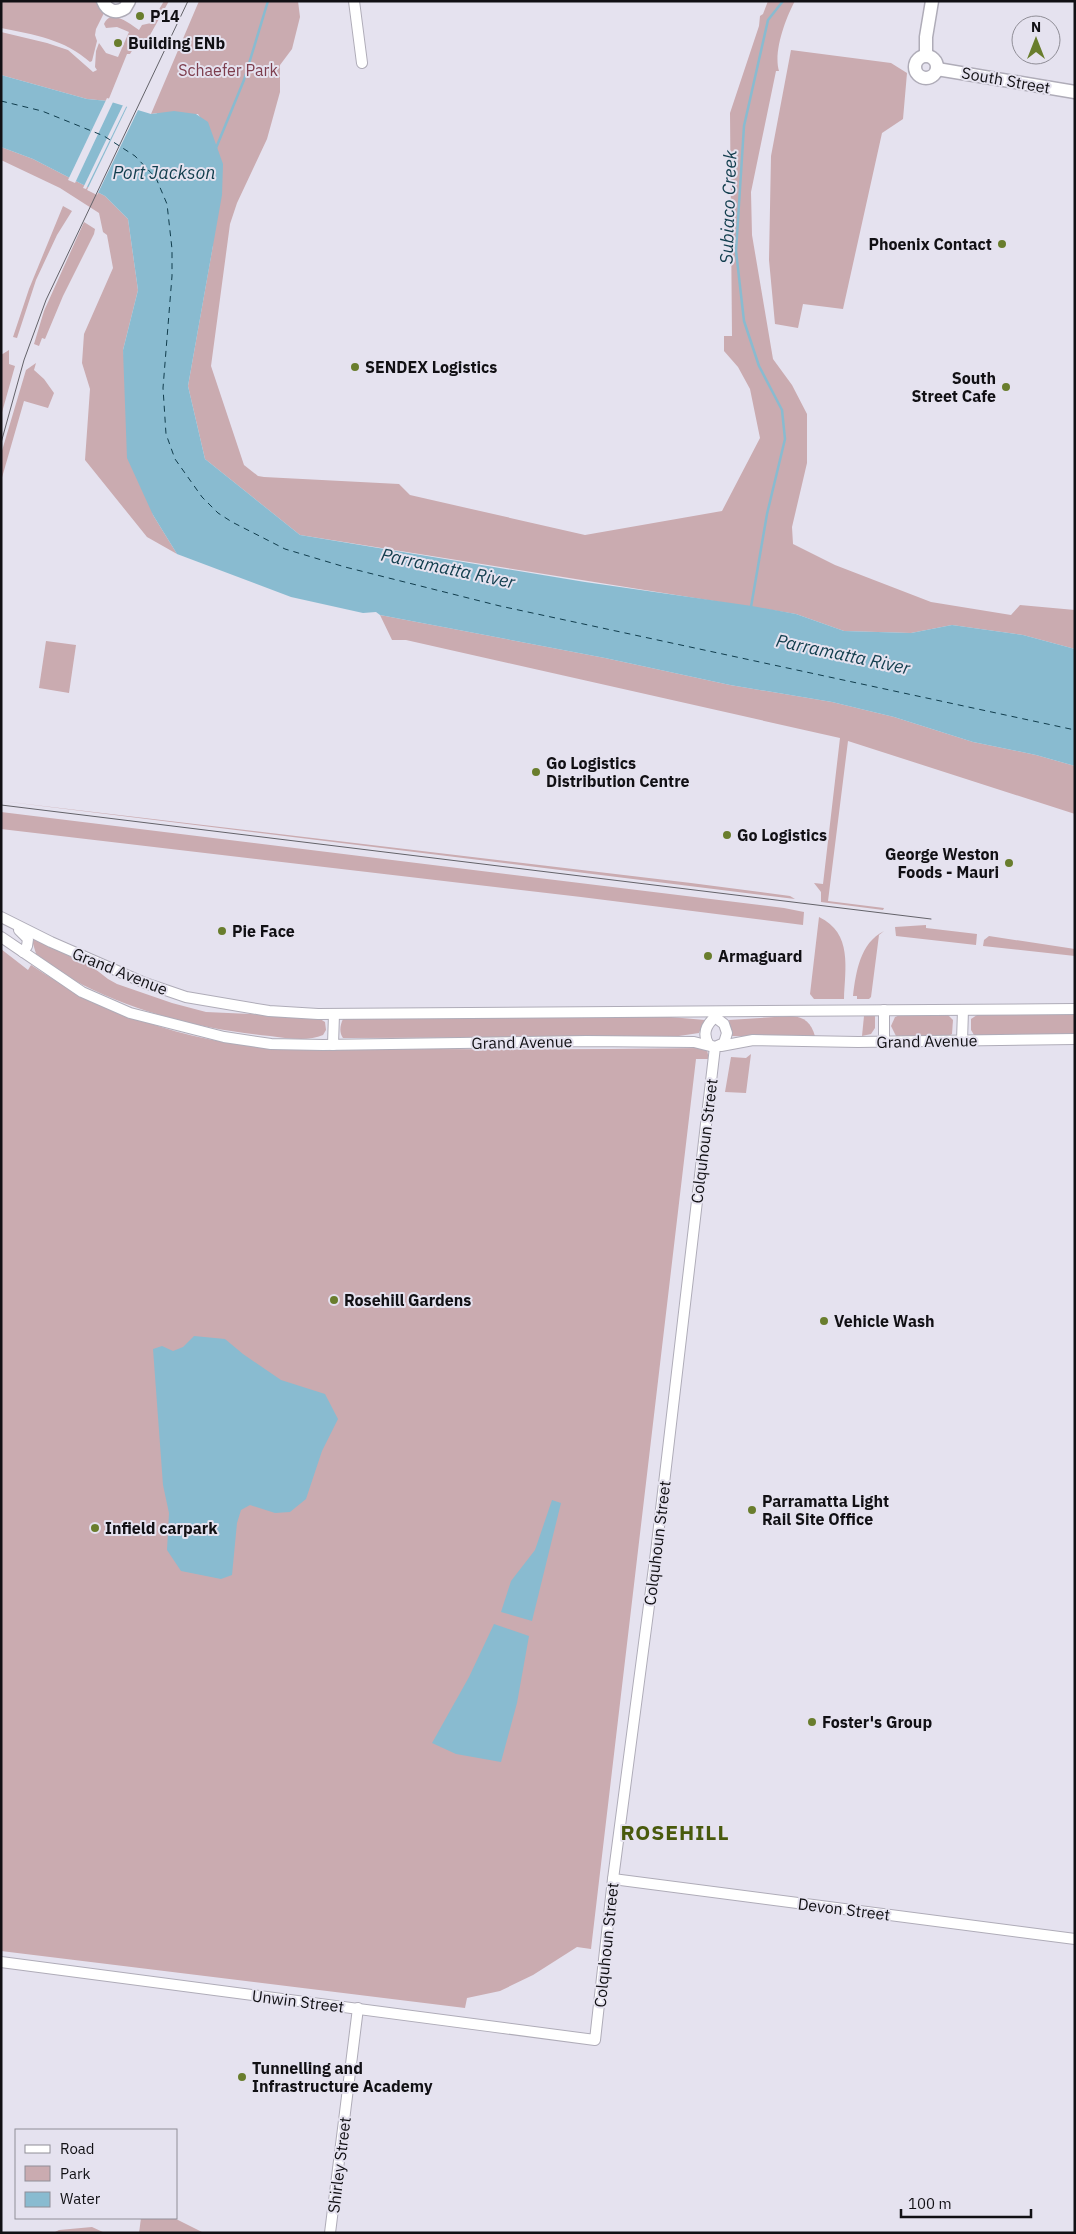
<svg xmlns="http://www.w3.org/2000/svg" width="1076" height="2234" viewBox="0 0 1076 2234" font-family="'IBM Plex Sans',sans-serif">
  <rect width="100%" height="100%" fill="#e5e2ef"/>
  <g fill="#caabb0">
    <path d="M 1,1 L 97,1 L 100,10 L 104,13 L 96,29 L 95,35 L 97,41 L 92,61 L 90,62 C 64,39 35,35 1,28 Z"/>
    <path d="M 164,1 L 169,1 L 145,44 L 136,44 L 130,54 L 127,54 L 108,101 L 87,99 L 1,75 L 1,32 L 47,43 L 68,50 L 93,72 L 97,70 L 95,67 L 96,51 L 99,43 L 106,53 L 118,57 L 129,32 L 117,27 L 106,28 L 104,24 C 111,8 130,24 139,30 L 142,25 L 151,23 Z"/>
    <path d="M 199,1 L 298,1 L 300,17 L 292,49 L 280,65 L 280,92 L 267,139 L 237,203 L 230,224 L 211,366 L 244,465 L 258,476 L 264,477 L 399,484 L 410,495 L 585,535 L 722,511 L 760,438 L 750,389 L 738,367 L 724,351 L 724,336 L 732,336 L 730,113 L 759,26 L 760,16 L 763,14 L 768,1 L 795,1 C 786,17 773,52 779,71 L 776,71 L 751,192 L 752,235 L 773,359 L 792,385 L 807,414 L 807,463 L 792,527 L 793,544 L 835,565 L 931,602 L 1011,615 L 1020,605 L 1075,610 L 1075,649 L 1023,635 L 952,625 L 911,633 L 844,631 L 796,614 L 300,535 L 205,459 L 188,386 L 213,245 L 213,138 L 198,114 L 156,117 L 157,113 L 151,114 Z"/>
    <polygon points="791,50 891,63 907,73 903,119 882,133 843,309 803,304 798,328 775,324 769,260 771,156"/>
    <polygon points="1,147 33,159 105,196 128,219 138,290 123,350 153,515 177,554 147,537 85,460 90,389 82,363 84,334 113,268 107,235 103,232 99,213 60,188 1,160"/>
    <polygon points="63,206 72,211 57,235 36,280 17,338 13,337 29,289"/>
    <polygon points="84,222 95,229 94,234 63,296 45,339 42,338 39,346 34,344 44,311"/>
    <polygon points="9,350 9,364 15,366 1,416 1,355"/>
    <polygon points="36,363 34,370 44,379 54,393 48,408 24,401 1,481 1,454 26,370"/>
    <polygon points="380,615 605,658 730,685 832,702 894,717 973,742 1036,755 1075,766 1075,814 848,741 828,901 884,908 883,910 821,902 821,892 814,883 823,884 840,738 406,640 392,640"/>
    <polygon points="46,641 76,645 69,693 39,688"/>
    <polygon points="1,801 691,883 790,896 795,899"/>
    <polygon points="1,812 784,908 804,912 803,925 581,897 1,829"/>
    <path d="M 819,917 C 853,933 845,969 844,999 L 814,999 L 810,994 Z"/>
    <polygon points="926,925 926,928 977,934 976,945 896,936 895,927"/>
    <path d="M 884,931 L 879,935 L 871,997 L 869,999 L 857,999 L 857,996 L 853,996 C 856,972 860,943 884,931 Z"/>
    <polygon points="989,936 1075,949 1075,956 983,946 984,940"/>
    <path d="M 31,937 L 90,965 L 108,979 L 117,984 L 172,1003 L 206,1012 L 317,1017 L 325,1022 L 326,1030 L 323,1035 C 308,1042 286,1038 270,1036 C 207,1030 140,1014 83,985 C 67,977 52,967 37,957 Z"/>
    <path d="M 1,949 L 28,970 L 31,965 C 103,1013 189,1043 275,1048 C 329,1051 383,1049 437,1049 C 525,1050 613,1049 702,1048 L 707,1050 L 709,1059 L 696,1059 L 591,1949 L 577,1947 L 533,1975 L 500,1991 L 467,1998 L 465,2008 L 1,1951 Z"/>
    <polygon points="866,1014 875,1014 875,1028 871,1034 862,1036 864,1016"/>
    <polygon points="900,1015 948,1015 953,1020 952,1034 947,1037 896,1036 891,1026 895,1017"/>
    <polygon points="977,1015 1075,1015 1075,1036 980,1037 974,1035 971,1030 971,1019"/>
    <path d="M 659,1016 L 705,1020 L 699,1033 L 672,1037 L 343,1038 C 339,1033 340,1025 343,1019 Z"/>
    <path d="M 791,1016 C 805,1017 811,1023 815,1036 L 790,1038 L 731,1036 L 729,1020 Z"/>
    <polygon points="751,1054 746,1093 725,1092 731,1057 746,1058"/>
    <polygon points="141,2218 174,2218 204,2233 139,2233"/>
    <polygon points="92,2227 105,2233 53,2233 59,2230"/>
  </g>
  <g fill="#89bbd0">
    <polygon points="1,75 87,99 108,101 151,114 174,111 196,114 208,122 223,164 222,195 188,386 205,459 300,535 585,582 752,606 796,614 844,631 911,633 952,625 1023,635 1075,649 1075,766 1036,755 973,742 894,717 832,702 730,685 605,658 380,615 376,612 363,613 291,597 177,554 153,515 127,458 123,350 138,290 128,219 105,196 33,159 1,147"/>
    <polygon points="194,1336 225,1339 243,1354 281,1380 325,1394 338,1419 322,1451 306,1499 290,1512 275,1513 250,1505 241,1510 237,1523 232,1575 221,1579 181,1571 167,1550 169,1513 163,1485 153,1349 162,1346 173,1351 183,1347"/>
    <polygon points="552,1500 561,1503 532,1621 501,1612 511,1581 535,1550"/>
    <polygon points="494,1624 529,1636 517,1703 501,1762 456,1754 432,1743 469,1677"/>
  </g>
  <g fill="#e5e2ef">
    <polygon points="107,98 114,100 75,183 68,180"/>
    <polygon points="124,103 127,105 86,189 83,188"/>
    <polygon points="128,105 139,108 97,195 87,190"/>
  </g>
  <g fill="none" stroke-linecap="round" stroke-linejoin="round">
    <g stroke="#89bbd0" stroke-width="2.5">
      <polyline points="216,148 244,80 268,1"/>
      <polyline points="751,607 767,514 785,439 782,410 759,366 744,321 736,251 744,126 768,20 783,1"/>
    </g>
    <polyline stroke="#113d4d" stroke-width="1" stroke-dasharray="6 5" stroke-linecap="butt" points="1,101 42,111 104,136 135,156 156,178 167,204 172,249 172,276 163,388 166,434 175,459 202,497 218,513 232,522 285,549 345,567 500,606 1075,730"/>
    <g stroke="#afacb8" stroke-width="12">
      <g id="minor">
        <polyline points="354,1 362,63"/>
        <polyline points="1,917 51,942 145,983 186,997 269,1011 318,1014 469,1013 1075,1009"/>
        <polyline points="19,930 28,939 27,946 23,952"/>
        <polyline points="1,937 82,992 130,1013 224,1037 271,1044 323,1045 586,1041 694,1042 710,1046"/>
        <path d="M 715,1017 L 724,1024 L 727,1033 L 724,1043 L 715,1047 L 709,1045 C 702,1034 706,1025 715,1017 Z"/>
        <polyline points="962,1041 963,1010"/>
        <polyline points="884,1042 884,1010"/>
        <polyline points="333,1045 334,1014"/>
        <polyline points="721,1046 753,1040 858,1042 1075,1039"/>
        <polyline points="613,1879 1075,1939"/>
        <polyline points="1,1962 595,2040 613,1879 656,1552 715,1047"/>
        <polyline points="330,2233 358,2008"/>
      </g>
    </g>
    <g stroke="#afacb8" stroke-width="15">
      <g id="tertiary">
        <path d="M 103,1 C 107,11 116,14 125,8 L 129,1"/>
        <polyline points="926,55 926,37 932,1"/>
        <circle cx="926" cy="67" r="11"/>
        <polyline points="937,69 1075,92"/>
      </g>
    </g>
    <use href="#minor" stroke="#fff" stroke-width="10"/>
    <use href="#tertiary" stroke="#fff" stroke-width="12"/>
    <g stroke="#636269" stroke-width="1">
      <polyline points="1,443 24,360 46,300 188,1"/>
      <polyline points="1,805 931,919"/>
    </g>
  </g>
  <g fill="#697d2d" stroke="#e5e2ef" stroke-width="2">
    <circle cx="140" cy="16" r="5"/>
    <circle cx="118" cy="43" r="5"/>
    <circle cx="1002" cy="244" r="5"/>
    <circle cx="355" cy="367" r="5"/>
    <circle cx="1006" cy="387" r="5"/>
    <circle cx="536" cy="772" r="5"/>
    <circle cx="727" cy="835" r="5"/>
    <circle cx="1009" cy="863" r="5"/>
    <circle cx="222" cy="931" r="5"/>
    <circle cx="708" cy="956" r="5"/>
    <circle cx="334" cy="1300" r="5"/>
    <circle cx="824" cy="1321" r="5"/>
    <circle cx="752" cy="1510" r="5"/>
    <circle cx="95" cy="1528" r="5"/>
    <circle cx="812" cy="1722" r="5"/>
    <circle cx="242" cy="2077" r="5"/>
  </g>
  <g text-anchor="middle" dominant-baseline="central" stroke-width="4" stroke-linejoin="round" paint-order="stroke">
    <g font-size="16" font-weight="bold" fill="#111014" stroke="#e5e2ef" text-anchor="start">
      <text x="150" y="16">P14</text>
      <text x="128" y="43">Building ENb</text>
      <text x="992" y="244" text-anchor="end">Phoenix Contact</text>
      <text x="365" y="367">SENDEX Logistics</text>
      <text x="996" y="378" text-anchor="end">South<tspan x="996" dy="18">Street Cafe</tspan></text>
      <text x="546" y="763">Go Logistics<tspan x="546" dy="18">Distribution Centre</tspan></text>
      <text x="737" y="835">Go Logistics</text>
      <text x="999" y="854" text-anchor="end">George Weston<tspan x="999" dy="18">Foods - Mauri</tspan></text>
      <text x="232" y="931">Pie Face</text>
      <text x="718" y="956">Armaguard</text>
      <text x="344" y="1300">Rosehill Gardens</text>
      <text x="834" y="1321">Vehicle Wash</text>
      <text x="762" y="1501">Parramatta Light<tspan x="762" dy="18">Rail Site Office</tspan></text>
      <text x="105" y="1528">Infield carpark</text>
      <text x="822" y="1722">Foster's Group</text>
      <text x="252" y="2068">Tunnelling and<tspan x="252" dy="18">Infrastructure Academy</tspan></text>
    </g>
    <g font-size="16" fill="#7d3d4d" stroke="#e5e2ef">
      <text x="228" y="70">Schaefer Park</text>
    </g>
    <g font-size="16" fill="#111014" stroke="#e5e2ef">
      <text transform="translate(1006 80) rotate(10)">South Street</text>
      <text transform="translate(120 971) rotate(22)">Grand Avenue</text>
      <text transform="translate(927 1041) rotate(-1)">Grand Avenue</text>
      <text transform="translate(522 1042) rotate(-1)">Grand Avenue</text>
      <text transform="translate(704 1141) rotate(-83)">Colquhoun Street</text>
      <text transform="translate(657 1543) rotate(-83)">Colquhoun Street</text>
      <text transform="translate(844 1909) rotate(7)">Devon Street</text>
      <text transform="translate(606 1945) rotate(-84)">Colquhoun Street</text>
      <text transform="translate(298 2001) rotate(7)">Unwin Street</text>
      <text transform="translate(339 2165) rotate(-83)">Shirley Street</text>
    </g>
    <g font-size="18" font-style="italic" fill="#113d4d" stroke="#e5e2ef">
      <text x="164" y="172">Port Jackson</text>
      <text transform="translate(728 207) rotate(-88)">Subiaco Creek</text>
      <text transform="translate(448 568) rotate(12)">Parramatta River</text>
      <text transform="translate(843 654) rotate(12)">Parramatta River</text>
    </g>
    <g font-size="21" font-weight="bold" letter-spacing="1" fill="#495a0c" stroke="#e5e2ef">
      <text x="675" y="1832">ROSEHILL</text>
    </g>
  </g>
  <rect width="1076" height="2234" fill="none" stroke="#111014" stroke-width="5"/>
  <rect x="15" y="2129" width="162" height="90" fill="#e5e2ef" stroke="#908e97"/>
  <rect x="25" y="2145" width="25" height="8" fill="#ffffff" stroke="#908e97"/>
  <text x="60" y="2154" font-size="15" fill="#111014">Road</text>
  <rect x="25" y="2166" width="25" height="15" fill="#caabb0" stroke="#908e97"/>
  <text x="60" y="2179" font-size="15" fill="#111014">Park</text>
  <rect x="25" y="2192" width="25" height="15" fill="#89bbd0" stroke="#908e97"/>
  <text x="60" y="2204" font-size="15" fill="#111014">Water</text>
  <g transform="translate(1036 40)"><circle r="24" fill="#e5e2ef" stroke="#908e97"/>
  <path d="M0-4L9 19L0 12L-9 19Z" fill="#697d2d"/>
  <text y="-8" font-size="14" font-weight="bold" text-anchor="middle" fill="#111014">N</text>
  </g>
  <path d="M901 2209v8h130v-8" fill="none" stroke="#111014" stroke-width="2.5"/>
  <text x="908" y="2209" font-size="15" fill="#111014" stroke="#e5e2ef" stroke-width="4" paint-order="stroke">100 m</text>
</svg>
